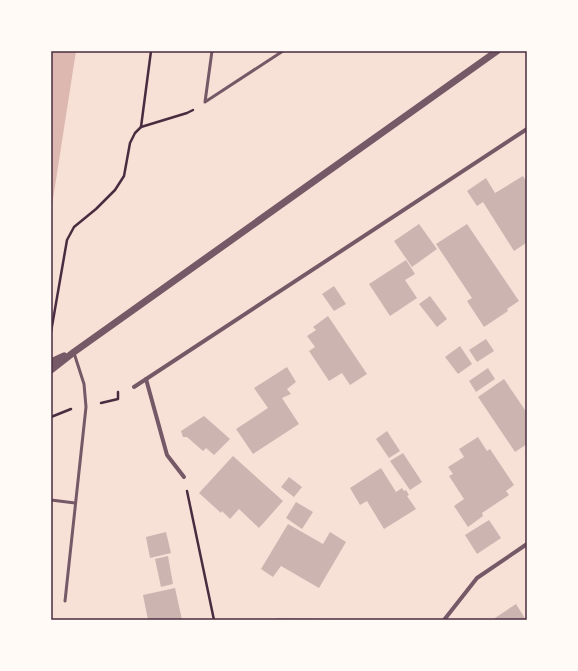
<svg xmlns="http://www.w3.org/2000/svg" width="578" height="671" viewBox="0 0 578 671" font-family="Lato,sans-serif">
  <rect width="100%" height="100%" fill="#f7e1d7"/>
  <polygon fill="#dcb8b0" points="51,51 76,51 51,212"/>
  <g fill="#ccb4b1">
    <polygon points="523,176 527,183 527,244 526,243 514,251 483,202 477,206 467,191 486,178 495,193"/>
    <polygon points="419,224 437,249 412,267 394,241"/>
    <polygon points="467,224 519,301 507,309 508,311 484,327 467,301 472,298 436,244"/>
    <polygon points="406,260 415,274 405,280 417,298 390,316 369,284"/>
    <polygon points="334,286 346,304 334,311 322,294"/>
    <polygon points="430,296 447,319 437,327 419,304"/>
    <polygon points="328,316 367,374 350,385 342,373 329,381 309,351 315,347 307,336 316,330 313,327"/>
    <polygon points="486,339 494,351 477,362 469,350"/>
    <polygon points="460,346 472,364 458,374 445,357"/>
    <polygon points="287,367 296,382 287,389 291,394 282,398 299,424 253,454 236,429 268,408 254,388"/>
    <polygon points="488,368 495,379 476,392 469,381"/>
    <polygon points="504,379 525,410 527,409 527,444 515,452 478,397"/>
    <polygon points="204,416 230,439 214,455 206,448 203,451 187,437 183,437 181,431"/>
    <polygon points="387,431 400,451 389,458 376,439"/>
    <polygon points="478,437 487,451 490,449 514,485 506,491 509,495 482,513 483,516 468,527 454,506 464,499 449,476 453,474 448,467 464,457 459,449"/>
    <polygon points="403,453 422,482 410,490 390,461"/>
    <polygon points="233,456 283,501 259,528 239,509 230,519 222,511 221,513 199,493"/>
    <polygon points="381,468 396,492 402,488 404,491 406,490 409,495 407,496 416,509 384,529 367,501 360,505 350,488"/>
    <polygon points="289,477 302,487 294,497 281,487"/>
    <polygon points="296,502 313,512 302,529 286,518"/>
    <polygon points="489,520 501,538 477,554 465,535"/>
    <polygon points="288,524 323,544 330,532 346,542 319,588 281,566 273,577 261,569"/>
    <polygon points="166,532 171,553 150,558 146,537"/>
    <polygon points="168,556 173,584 161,587 155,559"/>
    <polygon points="175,588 182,620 148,620 143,595"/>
    <polygon points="516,604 526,620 492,620"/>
    <polygon points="277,618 332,619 332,620 277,620"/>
  </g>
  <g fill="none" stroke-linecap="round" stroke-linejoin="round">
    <g stroke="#4a2c40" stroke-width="2.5">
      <polyline points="141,127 187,113 193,110"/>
      <polyline points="51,332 67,240 74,227 96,209 115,190 124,176 130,143 135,133 141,127 151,51"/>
      <polyline points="101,403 118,399 118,392"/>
      <polyline points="51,417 71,409"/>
      <polyline points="187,491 214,620"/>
    </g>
    <g stroke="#755966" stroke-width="3">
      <polyline points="212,51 205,102 283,51"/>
      <polyline points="51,500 75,503"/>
      <polyline points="65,601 86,407 84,384 74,353"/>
    </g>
    <g stroke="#755966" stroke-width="4">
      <polyline points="146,379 167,455 184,477"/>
      <polyline points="134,387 527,129"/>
      <polyline points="444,620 477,578 527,544"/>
    </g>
    <g stroke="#755966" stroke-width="7">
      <polyline points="51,362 64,356"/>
      <polyline points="51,370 74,352 497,51"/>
    </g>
  </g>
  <rect width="578" height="671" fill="none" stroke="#fffaf5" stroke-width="104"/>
  <rect x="52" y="52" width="474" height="567" fill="none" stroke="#4a2c40" stroke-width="1.5"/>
</svg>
